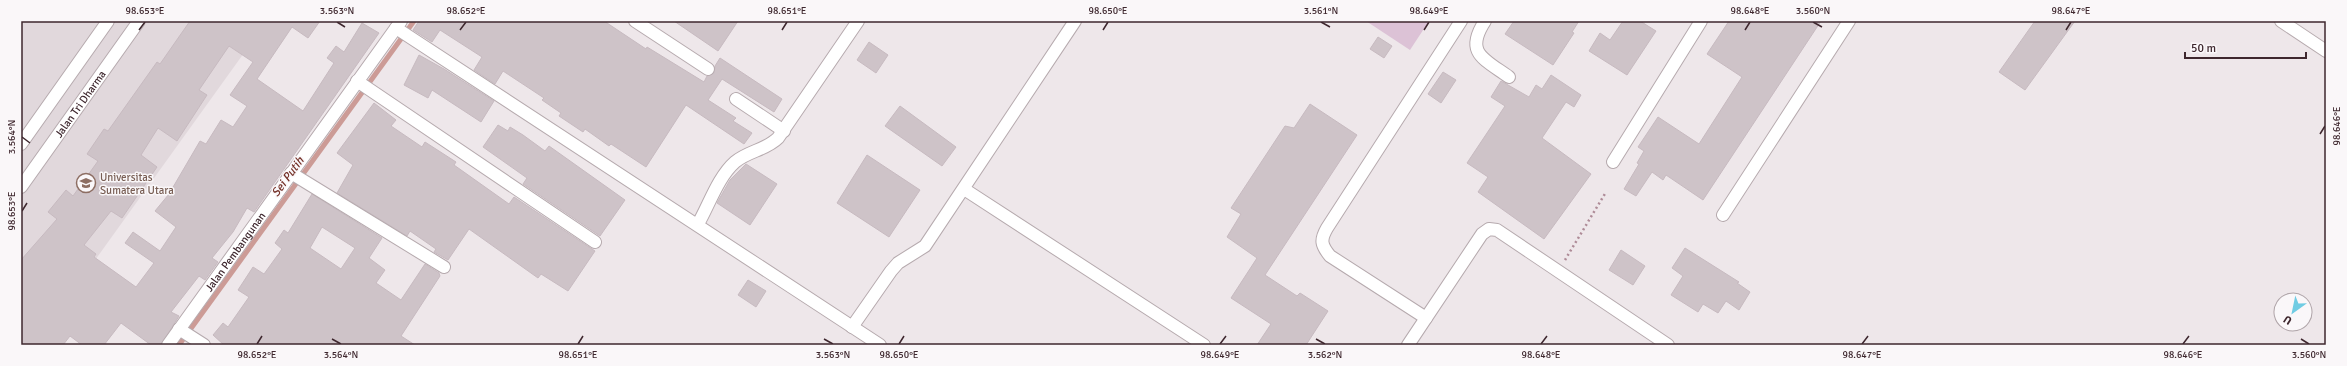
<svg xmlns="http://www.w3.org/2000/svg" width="2347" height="366" viewBox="0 0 2347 366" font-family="Signika,sans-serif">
  <rect width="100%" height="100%" fill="#eee7ea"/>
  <polygon fill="#e1d8dc" points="21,21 267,21 34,345 21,345"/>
  <polygon fill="#dcc2d6" points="1366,21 1429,21 1410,50"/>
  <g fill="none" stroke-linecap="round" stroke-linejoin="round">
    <polyline stroke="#cc9b96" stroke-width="5" points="179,345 414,21"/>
  </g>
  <g fill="#cec3c8" stroke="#c7bac0" fill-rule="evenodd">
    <path d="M 190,21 L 320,21 L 308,38 L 292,27 L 257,79 L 303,111 L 334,63 L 327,58 L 336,46 L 344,52 L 362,23 L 379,33 L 254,212 L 247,208 L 233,232 L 212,258 L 218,262 L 205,280 L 199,276 L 171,312 L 179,316 L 161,345 L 151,345 L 121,323 L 104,345 L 82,345 L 70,336 L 63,345 L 21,345 L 21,260 L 57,219 L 48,212 L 66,190 L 73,196 L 98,161 L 87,154 L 104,129 L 108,131 L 157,62 L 160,64 ZM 229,46 L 253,62 L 230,95 L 247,106 L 233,127 L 221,120 L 206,144 L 200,141 L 169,194 L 155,211 L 176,227 L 160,251 L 133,232 L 125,243 L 154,263 L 136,287 L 94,257 L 96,254 L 84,245 L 111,211 L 122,218 L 157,167 L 141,155 L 158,128 L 177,141 L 207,95 L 199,90 Z"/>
    <polygon points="419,21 604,21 646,49 647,47 704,82 707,76 714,73 715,66 720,58 782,99 774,112 722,79 708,100 736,118 733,121 752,133 744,144 686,105 646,167 611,144 609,146 585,129 583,132 559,116 561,113 542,100 544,98 503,71 495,84 474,70 482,57 440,30 432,42 413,30"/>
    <polygon points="674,21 738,21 718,51"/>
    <polygon points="1514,21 1579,21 1572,32 1574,33 1553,65 1505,34"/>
    <polygon points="1623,21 1640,21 1656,31 1627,75 1589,51 1600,33 1610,40"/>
    <polygon points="1729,21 1821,21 1703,200 1666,175 1663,180 1652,172 1636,196 1624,189 1639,164 1637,163 1644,151 1638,147 1658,117 1699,144 1742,77 1707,54"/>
    <polygon points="2035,21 2075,21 2025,90 1999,72"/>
    <polygon points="1378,37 1392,46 1384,58 1370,49"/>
    <polygon points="869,42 888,55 876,73 857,60"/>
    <polygon points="419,55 444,69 494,101 481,122 432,90 428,98 404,85"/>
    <polygon points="1443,72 1456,80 1441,103 1428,94"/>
    <polygon points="1551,75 1581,95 1574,107 1566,102 1542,138 1591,174 1544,239 1478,192 1488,177 1467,163 1505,106 1491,97 1501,81 1529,97 1536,85 1542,89"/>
    <polygon points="374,103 396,120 391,126 422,147 425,142 456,162 454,165 509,204 514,197 595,251 568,291 541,274 538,278 469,229 448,260 434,252 436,249 410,231 407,236 337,193 353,165 337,153"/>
    <polygon points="1310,104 1357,135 1265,275 1297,296 1300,293 1328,311 1306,345 1257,345 1271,324 1231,298 1257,258 1227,237 1241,214 1231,208 1285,126 1294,128"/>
    <polygon points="900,106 956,147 942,166 885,126"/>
    <polygon points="498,125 508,131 510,127 523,135 545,151 549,146 625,200 600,236 523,184 527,178 483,147"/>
    <polygon points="867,155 920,190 889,237 837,203"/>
    <polygon points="746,164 777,184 750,225 717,203 730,180"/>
    <path d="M 312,194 L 382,238 L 369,258 L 385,270 L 376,283 L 401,300 L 425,264 L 439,273 L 440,276 L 401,336 L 415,345 L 224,345 L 213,335 L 223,323 L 228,327 L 249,297 L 238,290 L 253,267 L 264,274 L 282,249 L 275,243 L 284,230 L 288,233 ZM 322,227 L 355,248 L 341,269 L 310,248 Z"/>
    <polygon points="1685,248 1739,282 1737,283 1750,292 1739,310 1726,301 1718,313 1703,304 1698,312 1671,295 1683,276 1672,268"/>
    <polygon points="1621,250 1645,266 1633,285 1609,270"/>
    <polygon points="748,280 766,291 756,307 738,295"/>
  </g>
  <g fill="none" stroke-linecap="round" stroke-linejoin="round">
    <g stroke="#b6aaae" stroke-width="14">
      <g id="minor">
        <polyline points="635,21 708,69"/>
        <path d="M 1485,21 C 1464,53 1484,59 1509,77"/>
        <polyline points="2281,21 2326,51"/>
        <polyline points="396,28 880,345"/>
        <polyline points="357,81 595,242"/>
        <polyline points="736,99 784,131"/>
        <polyline points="21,144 108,21"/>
        <polyline points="1613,162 1701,21"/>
        <polyline points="291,173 444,267"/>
        <path id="s1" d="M 21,187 L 139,21"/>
        <polyline points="964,189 1204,345"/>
        <polyline points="1723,215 1849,21"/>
        <path d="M 698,224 C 709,205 718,177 735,162 C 748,151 766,150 778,138 L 858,21"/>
        <path d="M 1426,318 L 1330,256 C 1321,245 1320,240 1327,228 L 1461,21"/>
        <polyline points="852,327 891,271 898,263 925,246 1075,21"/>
        <polyline points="179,329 204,345"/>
        <path id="s2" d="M 168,345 L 401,21"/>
        <polyline points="1408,345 1482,234 1489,229 1497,230 1668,345"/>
      </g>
    </g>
    <polyline stroke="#ae8b97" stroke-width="2.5" stroke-dasharray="2 3" stroke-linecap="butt" points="1565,260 1606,192"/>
    <use href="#minor" stroke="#fff" stroke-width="12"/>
  </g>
  <path fill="none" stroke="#3e272e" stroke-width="1.5" d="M 337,22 L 345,27M 1321,22 L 1330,27M 1813,22 L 1822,27M 139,30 L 145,22M 460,30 L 466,22M 782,30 L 787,22M 1103,30 L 1108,22M 1424,30 L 1429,22M 1745,30 L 1750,22M 2066,30 L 2071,22M 2320,134 L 2325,126M 22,137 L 30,143M 22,211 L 27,203M 332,339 L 341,344M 824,339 L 833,344M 1316,339 L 1325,344M 2301,339 L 2309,344M 257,344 L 262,336M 578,344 L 583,336M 899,344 L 904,336M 1220,344 L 1226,336M 1541,344 L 1547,336M 1862,344 L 1868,336M 2183,344 L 2189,336"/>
  <defs>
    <g id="university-ring" transform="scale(1)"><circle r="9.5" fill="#faf7f9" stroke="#8d6e63" stroke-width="1.5"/><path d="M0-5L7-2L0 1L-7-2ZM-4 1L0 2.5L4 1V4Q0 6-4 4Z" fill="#8d6e63"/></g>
  </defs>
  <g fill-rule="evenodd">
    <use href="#university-ring" x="86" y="183"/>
  </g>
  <g text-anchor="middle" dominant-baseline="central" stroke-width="3" stroke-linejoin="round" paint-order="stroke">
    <g font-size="11" fill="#3e272e" stroke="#faf7f9">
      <text stroke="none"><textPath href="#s1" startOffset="102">Jalan Tri Dharma</textPath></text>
      <text stroke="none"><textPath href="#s2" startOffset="115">Jalan Pembangunan</textPath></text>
    </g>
    <g font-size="11" fill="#785e54" stroke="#faf7f9" text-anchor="start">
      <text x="100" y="177">Universitas<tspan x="100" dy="13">Sumatera Utara</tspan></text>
    </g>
    <g font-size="12" font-style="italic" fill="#743027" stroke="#faf7f9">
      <text transform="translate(288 177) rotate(-54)">Sei Putih</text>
    </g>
  </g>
  <rect width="2347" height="366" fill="none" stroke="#faf7f9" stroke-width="44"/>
  <g transform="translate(2293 312) rotate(213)"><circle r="19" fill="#faf7f9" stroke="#afa4a8"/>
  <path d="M0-3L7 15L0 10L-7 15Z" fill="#70cce3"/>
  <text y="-6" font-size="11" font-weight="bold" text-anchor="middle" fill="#3e272e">U</text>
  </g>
  <path d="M2185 52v6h121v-6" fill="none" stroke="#3e272e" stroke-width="2"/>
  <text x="2191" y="52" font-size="12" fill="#3e272e" stroke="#faf7f9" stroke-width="3" paint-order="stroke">50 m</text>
  <rect x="22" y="22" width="2303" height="322" fill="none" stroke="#3e272e" stroke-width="1.5"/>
  <g font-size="10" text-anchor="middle" fill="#3e272e">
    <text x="145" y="14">98.653°E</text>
    <text x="337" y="14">3.563°N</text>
    <text x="466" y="14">98.652°E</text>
    <text x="787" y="14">98.651°E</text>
    <text x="1108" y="14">98.650°E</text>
    <text x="1321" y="14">3.561°N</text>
    <text x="1429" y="14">98.649°E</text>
    <text x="1750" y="14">98.648°E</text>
    <text x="1813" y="14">3.560°N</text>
    <text x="2071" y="14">98.647°E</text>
    <text transform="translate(2336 126) rotate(-90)" y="4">98.646°E</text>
    <text transform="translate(11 137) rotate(-90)" y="4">3.564°N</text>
    <text transform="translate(11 211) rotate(-90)" y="4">98.653°E</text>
    <text x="257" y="358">98.652°E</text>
    <text x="341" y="358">3.564°N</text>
    <text x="578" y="358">98.651°E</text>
    <text x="833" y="358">3.563°N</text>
    <text x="899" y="358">98.650°E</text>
    <text x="1220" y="358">98.649°E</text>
    <text x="1325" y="358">3.562°N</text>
    <text x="1541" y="358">98.648°E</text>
    <text x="1862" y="358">98.647°E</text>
    <text x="2183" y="358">98.646°E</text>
    <text x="2309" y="358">3.560°N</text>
  </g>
</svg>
